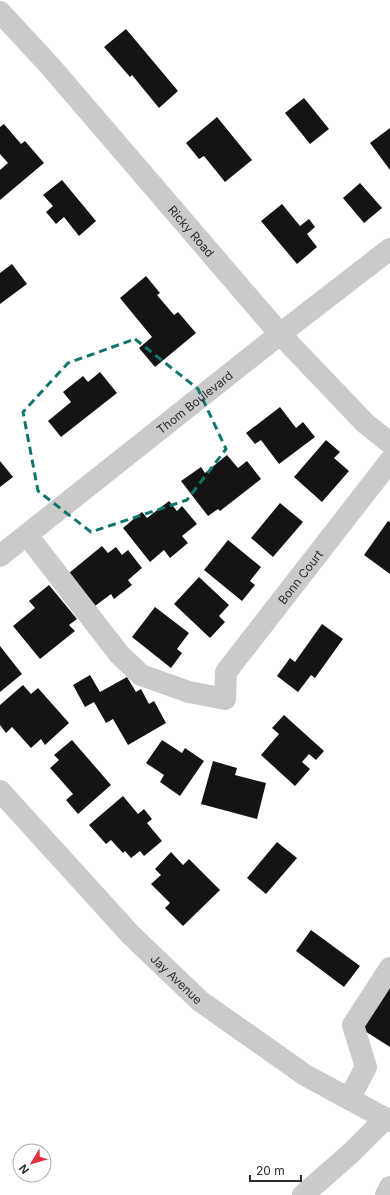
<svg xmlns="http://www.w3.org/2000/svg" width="390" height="1195" viewBox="0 0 390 1195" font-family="Inter,sans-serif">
  <rect width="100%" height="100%" fill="#fff"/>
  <g fill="#141414">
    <polygon points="126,29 178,91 159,108 132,75 130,77 104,47"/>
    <polygon points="304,98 329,129 310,144 285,113"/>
    <polygon points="217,117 252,160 225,182 204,156 199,159 186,143"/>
    <polygon points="4,124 21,144 25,141 44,163 0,200 0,170 8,163 0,154 0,127"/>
    <polygon points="390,128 390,170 370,143"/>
    <polygon points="62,180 96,221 79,236 64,217 56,224 46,212 53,206 43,195"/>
    <polygon points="360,183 382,208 364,223 343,198"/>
    <polygon points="282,204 300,226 309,219 315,227 307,234 317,247 297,264 261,221"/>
    <polygon points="12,264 27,284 0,304 0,273"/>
    <polygon points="146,276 160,293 157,295 174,315 178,312 196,333 155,367 139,348 152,337 120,298"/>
    <polygon points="100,372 117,393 61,437 48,421 71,402 63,392 83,376 88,382"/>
    <polygon points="280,407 296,428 303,422 315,437 279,464 261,440 255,444 246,433"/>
    <polygon points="326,440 340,452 334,458 349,471 322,502 294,477"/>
    <polygon points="227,455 238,468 247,461 261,479 220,511 218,509 208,516 181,481 201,467 205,473"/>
    <polygon points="0,461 13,477 0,487"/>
    <polygon points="169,501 177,511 182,506 197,524 182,536 188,543 170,558 164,550 150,562 123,528 142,512 147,518"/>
    <polygon points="280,503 303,522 273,557 251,538"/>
    <polygon points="388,521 390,522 390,574 364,555"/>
    <polygon points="228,540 261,567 250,581 255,585 242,601 204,570"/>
    <polygon points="102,546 108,553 116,547 122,555 128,550 142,568 128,580 132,585 114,599 111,594 95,606 69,573"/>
    <polygon points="199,577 229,605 219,616 225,622 210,638 174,604"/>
    <polygon points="49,585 77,619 69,625 75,631 40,659 13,626 35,608 29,601"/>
    <polygon points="155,607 189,633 177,649 182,653 171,668 132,637"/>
    <polygon points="322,624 343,639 315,678 311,675 298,692 277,676 290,658 295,662"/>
    <polygon points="0,646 22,674 0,692"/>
    <polygon points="90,675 100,692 127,677 136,692 141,689 149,704 154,701 166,723 128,745 113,719 106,723 94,702 85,707 73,685"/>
    <polygon points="23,685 31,694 38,688 69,723 45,745 41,739 31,748 12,727 6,733 0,725 0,705"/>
    <polygon points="284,715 324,751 316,760 309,754 302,762 310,769 295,786 261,755 279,734 272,728"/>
    <polygon points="72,740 111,785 78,814 66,800 73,794 50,768 59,760 54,755"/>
    <polygon points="162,740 182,753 185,748 204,761 180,796 160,782 164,775 146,763"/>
    <polygon points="213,761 237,768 235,775 266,783 257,819 201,804"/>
    <polygon points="123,796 138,814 144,809 152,819 147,823 162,841 144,856 140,851 131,858 125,851 123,853 111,840 106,844 89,825"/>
    <polygon points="277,842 297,858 266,894 247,878"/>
    <polygon points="171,852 183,865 189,859 220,890 183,926 165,908 170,903 151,884 161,875 155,869"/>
    <polygon points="311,930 360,966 344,987 296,951"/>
    <polygon points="390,981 390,1047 357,1026"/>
  </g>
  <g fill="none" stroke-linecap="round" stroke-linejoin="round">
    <g stroke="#cacaca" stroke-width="22">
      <path id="s1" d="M 0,12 L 50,66 L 280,334 L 365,423 L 390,443"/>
      <path id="s2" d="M 27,535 L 119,654 L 141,675 L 189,692 L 225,699 L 226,672 L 390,461"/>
      <path id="s3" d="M 0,556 L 280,334 L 390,249"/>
      <path id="s4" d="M 0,791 L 131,935 L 200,1001 L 305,1075 L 390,1121"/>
      <polyline points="349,1099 366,1067 353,1025 390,968"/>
      <polyline points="303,1195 351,1153 385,1119"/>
      <polyline points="386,1195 390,1187"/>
    </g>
  </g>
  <path fill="none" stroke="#0f766e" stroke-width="3" stroke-dasharray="8 5" stroke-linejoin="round" d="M 135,339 L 198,389 L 226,449 L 187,500 L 91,532 L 38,491 L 23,412 L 68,363 Z"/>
  <g text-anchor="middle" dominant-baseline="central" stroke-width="4" stroke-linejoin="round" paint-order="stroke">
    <g font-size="12" fill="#2d2d2d" stroke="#fff">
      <text stroke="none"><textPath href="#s1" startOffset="291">Ricky Road</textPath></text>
      <text stroke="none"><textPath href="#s3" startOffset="248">Thom Boulevard</textPath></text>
      <text stroke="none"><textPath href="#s2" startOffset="416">Bonn Court</textPath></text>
      <text stroke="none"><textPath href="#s4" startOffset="258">Jay Avenue</textPath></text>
    </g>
  </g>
  <g transform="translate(32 1163) rotate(232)"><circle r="19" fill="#ffffff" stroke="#ababab"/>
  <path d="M0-3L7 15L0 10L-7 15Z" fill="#e0333c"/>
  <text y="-6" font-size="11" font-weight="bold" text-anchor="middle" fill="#2d2d2d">N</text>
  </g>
  <path d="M250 1175v6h51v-6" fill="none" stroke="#2d2d2d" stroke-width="2"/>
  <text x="256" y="1175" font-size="12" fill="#2d2d2d" stroke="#ffffff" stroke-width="3" paint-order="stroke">20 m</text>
</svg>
